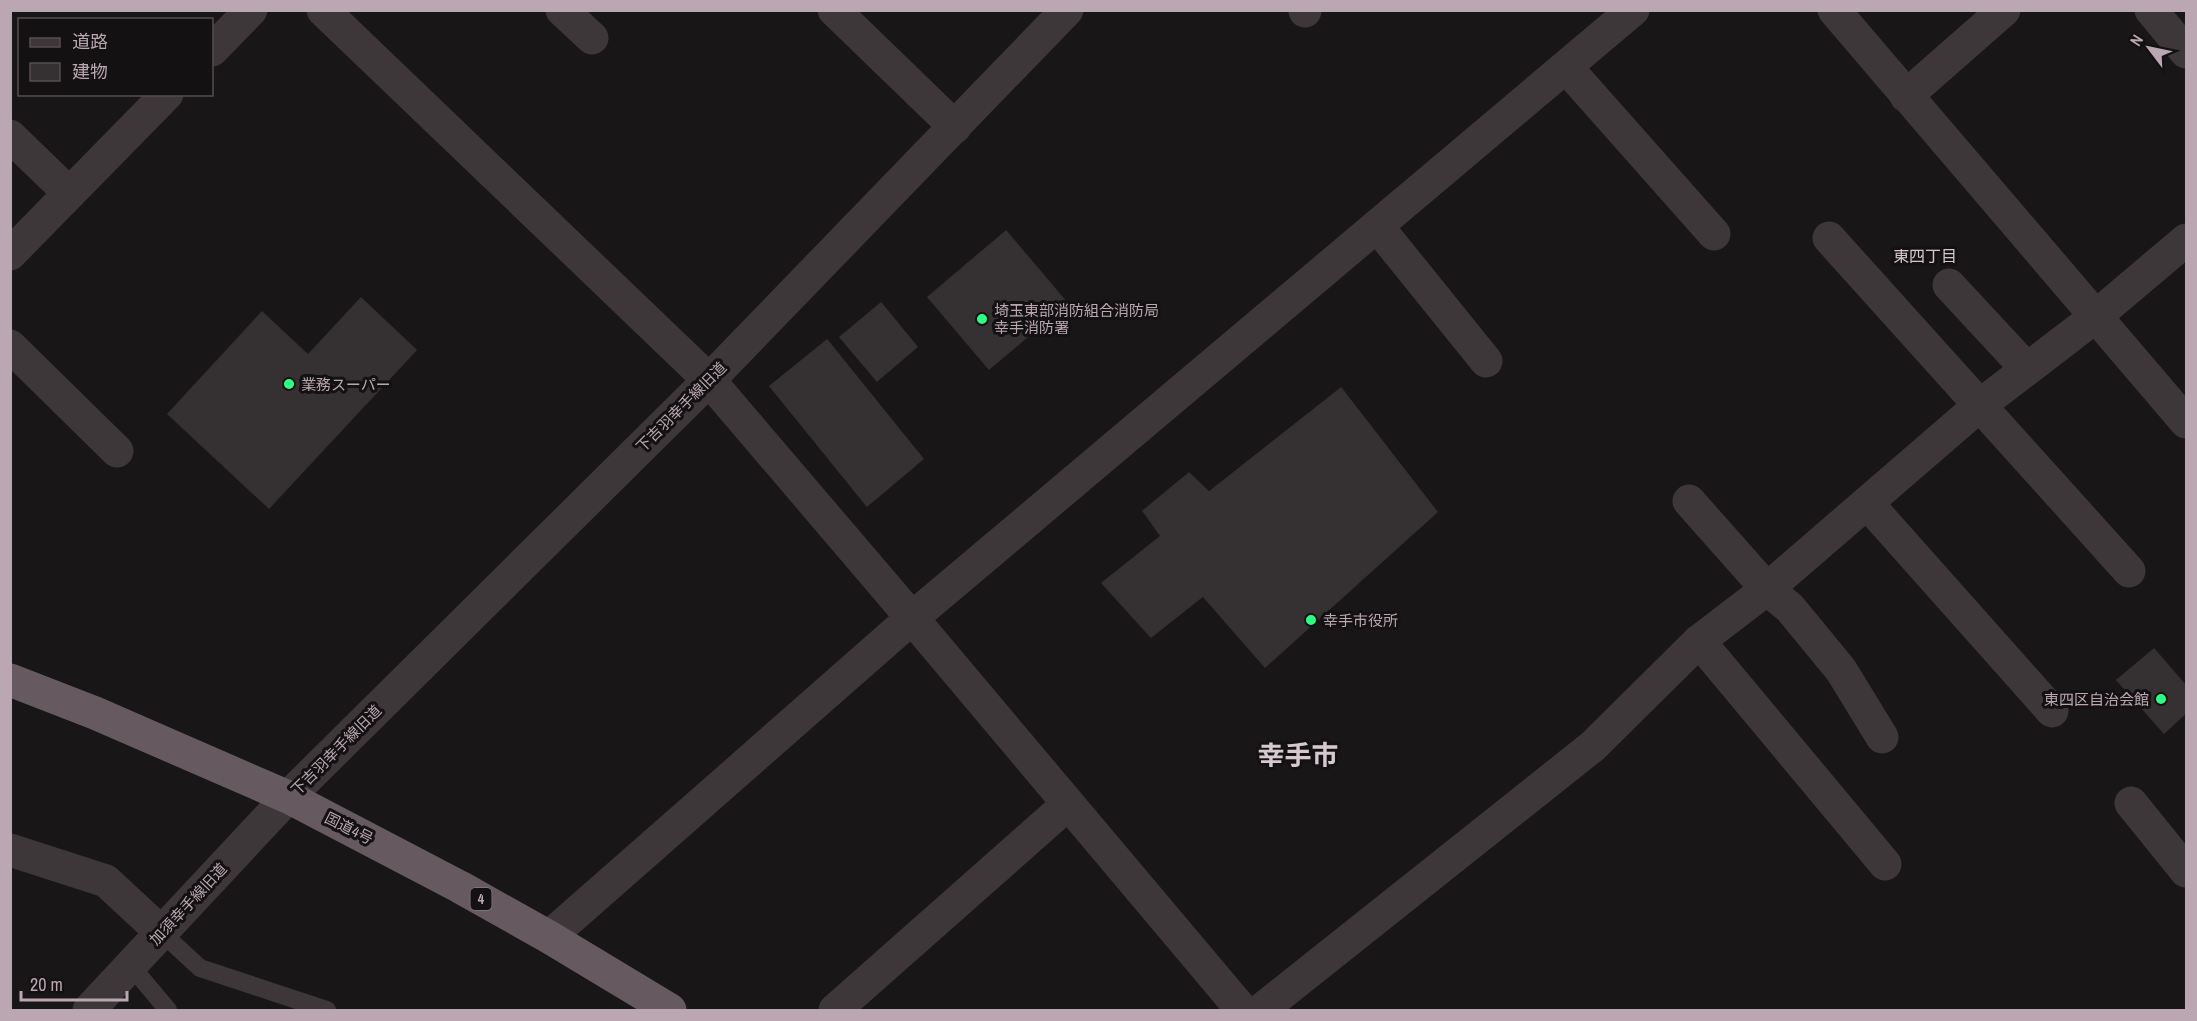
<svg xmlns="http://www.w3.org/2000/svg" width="2197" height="1021" viewBox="0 0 2197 1021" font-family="'Archivo Narrow','Noto Sans JP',sans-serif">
  <rect width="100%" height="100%" fill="#181617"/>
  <g fill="#353132" stroke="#353031" stroke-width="1.5">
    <polygon points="1006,231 1067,303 989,369 928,297"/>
    <polygon points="361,298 416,350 269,508 168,414 262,312 308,355"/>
    <polygon points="881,303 917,347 877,381 840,337"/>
    <polygon points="827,340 923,459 867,506 770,386"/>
    <polygon points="1341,388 1437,512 1265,667 1203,596 1151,637 1102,583 1161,536 1143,511 1189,473 1209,492"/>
    <polygon points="2154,649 2186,686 2186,713 2164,733 2117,680"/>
  </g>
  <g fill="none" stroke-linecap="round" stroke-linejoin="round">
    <g stroke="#3e373a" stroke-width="18">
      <polyline points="162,933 200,968 327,1010"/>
      <polyline points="131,966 168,1010"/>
    </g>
    <g stroke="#3e373a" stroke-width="33">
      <polyline points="323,10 709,380"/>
      <polyline points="562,10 592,38"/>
      <polyline points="834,10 955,127"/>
      <polyline points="1305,10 1305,11"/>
      <polyline points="1834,10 2186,422"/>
      <polyline points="2151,10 2186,52"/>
      <polyline points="212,50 251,10"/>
      <polyline points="1566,67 1714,234"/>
      <polyline points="1906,96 2004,10"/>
      <polyline points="10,136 69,193"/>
      <polyline points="1377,226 1486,361"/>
      <polyline points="1829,238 2129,571"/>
      <polyline points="10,254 167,94"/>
      <polyline points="1949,285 2027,369"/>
      <polyline points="10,346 117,451"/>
      <polyline points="1689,501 1767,589 1790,608 1841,670 1882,737"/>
      <polyline points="1867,503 2052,711"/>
      <polyline points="1699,641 1885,864"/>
      <polyline points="2131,803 2186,871"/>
      <polyline points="10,850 106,881 162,933"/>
      <polyline points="549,937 912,618 1633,10"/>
      <polyline points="835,1010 1068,804"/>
      <polyline points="1261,1010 1593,746 1699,641 1767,589 1979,406 2095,317 2186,240"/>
    </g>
    <g stroke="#3e373a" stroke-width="33">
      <polyline points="709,380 912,618 1242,1010"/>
      <polyline points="89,1010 288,797 709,380 1067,10"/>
    </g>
    <polyline stroke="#665a60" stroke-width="33" points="10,680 95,713 288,797 460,887 549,937 670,1010"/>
  </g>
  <g fill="#28ff83" stroke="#131112" stroke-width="2">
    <circle cx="982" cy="319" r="6"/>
    <circle cx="289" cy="384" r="6"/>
    <circle cx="1311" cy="620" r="6"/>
    <circle cx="2161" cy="699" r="6"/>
  </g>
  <g text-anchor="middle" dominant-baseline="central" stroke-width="6" stroke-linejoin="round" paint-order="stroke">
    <rect fill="#131112" stroke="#887a81" stroke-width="1.5" x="470.5" y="888" width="21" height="22" rx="4.5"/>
    <g font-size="14" font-weight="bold" fill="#baa7b1">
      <text x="481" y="899">4</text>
    </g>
    <g font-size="15" fill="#baa7b1" stroke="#131112" text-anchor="start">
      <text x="994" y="310">埼玉東部消防組合消防局<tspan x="994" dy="17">幸手消防署</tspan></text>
      <text x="301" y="384">業務スーパー</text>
      <text x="1323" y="620">幸手市役所</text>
      <text x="2149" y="699" text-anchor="end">東四区自治会館</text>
    </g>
    <g font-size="15" fill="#baa7b1" stroke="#131112">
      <text transform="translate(681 407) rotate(-45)">下吉羽幸手線旧道</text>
      <text transform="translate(336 750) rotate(-45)">下吉羽幸手線旧道</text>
      <text transform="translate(349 828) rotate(27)">国道4号</text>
      <text transform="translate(188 904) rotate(-47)">加須幸手線旧道</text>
    </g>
    <g font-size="16" fill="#d5c8cf" stroke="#131112">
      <text x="1925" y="256">東四丁目</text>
    </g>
    <g font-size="27" font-weight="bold" fill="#d5c8cf" stroke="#131112">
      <text x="1298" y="755">幸手市</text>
    </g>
  </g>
  <rect width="2197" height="1021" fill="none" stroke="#baa7b1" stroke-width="24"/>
  <rect x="18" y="18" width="195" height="78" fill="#131112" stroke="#564d52" stroke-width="1.5"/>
  <rect x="30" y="38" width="30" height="9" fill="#3e373a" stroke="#564d52" stroke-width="1.5"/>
  <text x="72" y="48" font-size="18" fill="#baa7b1">道路</text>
  <rect x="30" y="63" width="30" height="18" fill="#353132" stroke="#564d52" stroke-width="1.5"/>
  <text x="72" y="78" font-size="18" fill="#baa7b1">建物</text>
  <g transform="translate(2149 48) rotate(302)" stroke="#131112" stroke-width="4.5" paint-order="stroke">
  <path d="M0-4.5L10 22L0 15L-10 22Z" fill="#baa7b1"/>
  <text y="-9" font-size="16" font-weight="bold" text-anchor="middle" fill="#baa7b1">N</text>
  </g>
  <path d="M21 991v9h106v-9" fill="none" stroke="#baa7b1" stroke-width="3"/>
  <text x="30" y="991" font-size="18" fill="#baa7b1" stroke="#131112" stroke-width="4.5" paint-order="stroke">20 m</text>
</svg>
